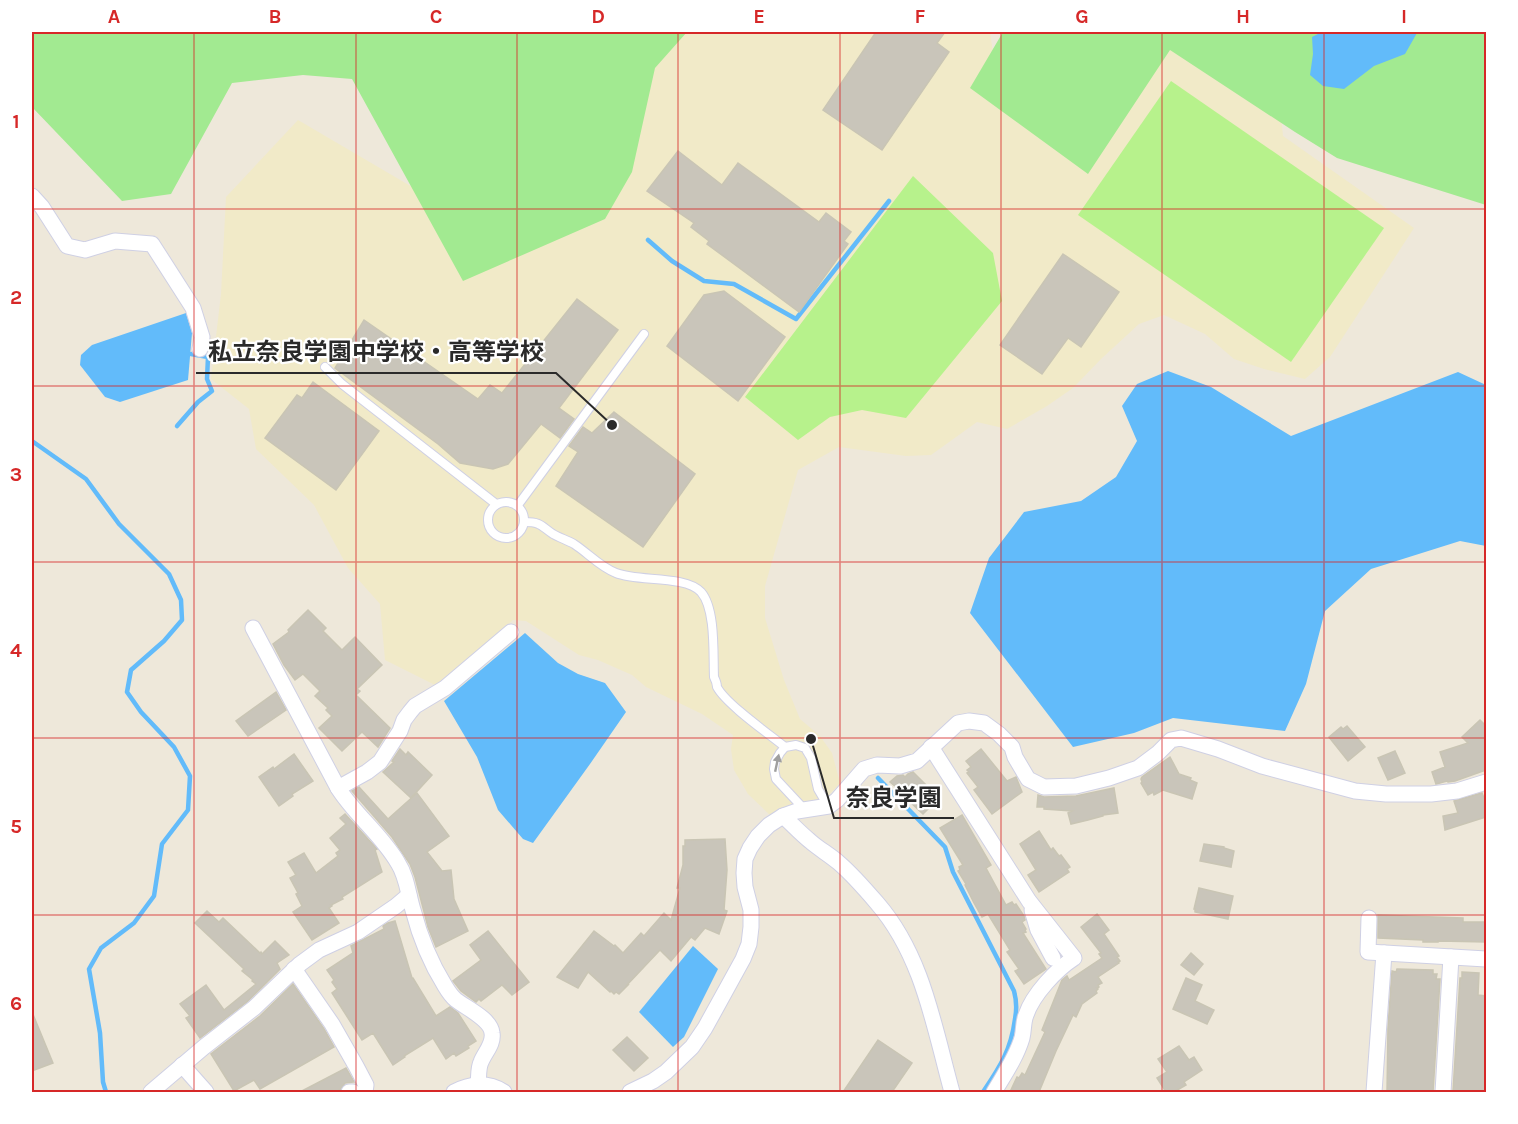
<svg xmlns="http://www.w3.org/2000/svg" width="1518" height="1124" viewBox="0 0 1518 1124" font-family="Karla,'Noto Sans JP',sans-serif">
  <rect width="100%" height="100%" fill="#eee8da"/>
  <polygon fill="#f1eac8" points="680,32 990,32 997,80 1166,32 1280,106 1283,136 1414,228 1330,357 1305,379 1264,369 1234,359 1205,334 1164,315 1139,324 1101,359 1073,388 1047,406 1007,429 977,422 931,455 906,456 839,447 798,470 765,586 765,618 784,680 800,719 820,736 832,753 840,783 829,795 771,816 748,794 734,770 731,749 733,735 702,714 646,687 632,675 598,660 579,655 526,621 513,620 437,686 385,660 380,604 348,568 314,505 256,449 249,409 211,379 221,294 226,197 298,120 494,235"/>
  <g fill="#a2ea91">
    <polygon points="32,32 687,32 655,68 632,172 605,219 463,281 352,79 303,75 232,83 171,194 122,201 32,107"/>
    <polygon points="1003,32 1486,32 1486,205 1337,158 1295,132 1170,50 1088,174 970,88"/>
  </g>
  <g fill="#b7f28c">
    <polygon points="1171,81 1384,228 1291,362 1078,215"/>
    <polygon points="913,176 993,253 1002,301 906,418 862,410 830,417 798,440 745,397"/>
  </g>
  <g fill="#62bbfa">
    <polygon points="1322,32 1416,32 1417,33 1405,54 1374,66 1344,89 1323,86 1310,75 1313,54 1312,37"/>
    <polygon points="186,313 192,333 188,380 120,402 105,397 80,365 81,355 92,345"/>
    <polygon points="1168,371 1211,387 1291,436 1458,372 1486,385 1486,546 1460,541 1371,569 1325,611 1306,684 1285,731 1173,718 1134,733 1073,747 970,613 989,558 1024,512 1081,501 1116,477 1137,441 1122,406 1137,384"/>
    <polygon points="525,633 558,663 578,674 605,683 626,712 590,764 533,843 523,839 498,810 477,757 444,701"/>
    <polygon points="693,946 718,969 684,1037 673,1047 639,1012"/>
  </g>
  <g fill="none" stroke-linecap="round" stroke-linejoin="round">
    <g stroke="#62bbfa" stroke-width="4.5">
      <polyline points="648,240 672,261 704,281 734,284 796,319 889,201"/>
      <polyline points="177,426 198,402 212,391 207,379 208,357 191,354"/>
      <polyline points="32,441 86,479 119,524 169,574 181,600 182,620 164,641 131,670 127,692 141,712 174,747 190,776 188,810 162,844 154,896 134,923 101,948 89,969 100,1033 103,1082 106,1092"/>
      <path d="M 878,778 L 945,847 L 953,872 L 1014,991 C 1017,1002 1017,1009 1015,1019 C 1011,1050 1000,1067 983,1092"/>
    </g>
  </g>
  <g fill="#c9c5ba" stroke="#c9c5b4" stroke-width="1.5">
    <polygon points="876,32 945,32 937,43 949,52 882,150 823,110"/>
    <polygon points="678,151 722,185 738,163 819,222 826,213 851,232 844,241 848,244 799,312 707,244 709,241 691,227 694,223 647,191"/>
    <polygon points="1063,254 1119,292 1081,347 1068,338 1042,374 1000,345"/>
    <polygon points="724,291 785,337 738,401 667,346 704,295"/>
    <polygon points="577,299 618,330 559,408 574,419 560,438 541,424 508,464 493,469 460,463 438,444 335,368 364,320 478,399 490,385 502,393"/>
    <polygon points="313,382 379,431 336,490 265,438 297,395 302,398"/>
    <polygon points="614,412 695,474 643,547 556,486 578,452 569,446 583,427 592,433"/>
    <polygon points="308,610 326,628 323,631 342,650 355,637 382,665 357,689 360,691 356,695 390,728 378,747 362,732 342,751 319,728 332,716 326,710 328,708 315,696 320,691 303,674 295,680 284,665 273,644 289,632 288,630"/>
    <polygon points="276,692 286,710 248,736 236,721"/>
    <polygon points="1480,720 1486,726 1486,770 1455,781 1448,782 1447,781 1436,784 1432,772 1445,767 1440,752 1468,743 1462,737"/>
    <polygon points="1347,726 1365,747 1348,761 1329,737 1341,727 1343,729"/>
    <polygon points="400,749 406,755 408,752 432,775 411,798 383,772 394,762 392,761"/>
    <polygon points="981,749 1007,781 1016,777 1022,792 992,814 974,790 978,787 967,773 969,772 967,770 971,767 966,761"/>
    <polygon points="1395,751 1405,773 1388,780 1378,758"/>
    <polygon points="294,754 313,781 292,794 293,796 279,806 259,777 273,767 274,769"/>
    <polygon points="1170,757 1179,774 1191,778 1190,780 1197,783 1192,799 1163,790 1154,795 1153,792 1148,795 1141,783 1142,782 1141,779 1142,777"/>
    <polygon points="913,772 931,790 925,795 933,804 923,814 895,788 896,787 890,782 897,776 903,775 905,777 908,774"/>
    <polygon points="359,787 388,819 417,793 449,836 427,852 442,871 451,870 454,899 468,931 436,947 428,927 415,877 410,864 392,837 352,791"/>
    <polygon points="1114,788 1118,813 1103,815 1103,816 1088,820 1071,824 1068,813 1072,811 1044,809 1044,807 1037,807 1038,795 1044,797 1076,796"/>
    <polygon points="1482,793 1484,798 1486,797 1486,817 1445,830 1443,816 1458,813 1454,801"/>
    <polygon points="345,814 377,849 375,850 382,872 342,897 343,899 331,905 332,906 329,908 339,923 312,940 293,912 302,906 296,894 298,893 290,878 296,875 288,862 304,853 316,873 338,856 336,853 340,850 330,838 346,824 340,818"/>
    <polygon points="962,815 991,865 986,868 1006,905 1012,902 1014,905 1016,904 1024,916 1025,920 1022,922 1026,929 1025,930 1026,932 1023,933 1046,969 1024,984 1015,971 1019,969 1007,952 1010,950 988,914 982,917 974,903 965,885 966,884 958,871 960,870 959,867 963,865 940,828"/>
    <polygon points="1039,831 1051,850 1053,848 1059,856 1061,855 1070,867 1067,869 1069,872 1039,892 1028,875 1036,870 1020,844"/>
    <polygon points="725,839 727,870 724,910 727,911 719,934 705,928 695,940 691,937 671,961 660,950 627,985 628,985 619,994 616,992 614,994 611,991 610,992 588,972 578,988 557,977 594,931 614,946 615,945 623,953 641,933 644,936 664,913 671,920 680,888 677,888 683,865 683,846 685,846 685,840"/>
    <polygon points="1204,844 1224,847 1224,848 1234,851 1231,867 1200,861"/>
    <polygon points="1199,888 1233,896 1228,919 1195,912 1195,909 1194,909"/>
    <polygon points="207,911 219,922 223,918 260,953 261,952 262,954 275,941 289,955 277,963 280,969 248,1001 200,1038 186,1018 190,1016 180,1004 206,985 224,1010 256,984 252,981 253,980 242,971 244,969 195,923"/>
    <polygon points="1097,914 1109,930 1104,934 1119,956 1117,957 1120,961 1118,962 1119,963 1098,977 1102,983 1098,985 1099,987 1097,988 1098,989 1096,991 1097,993 1082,1004 1076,1017 1073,1015 1056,1051 1039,1092 1010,1092 1017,1077 1019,1078 1022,1073 1025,1075 1045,1032 1042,1030 1062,980 1067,976 1069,980 1102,958 1099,954 1101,953 1081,927"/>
    <polygon points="1378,915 1463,918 1463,922 1486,922 1486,942 1438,941 1438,942 1423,942 1423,940 1378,938"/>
    <polygon points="395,921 412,978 413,978 436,1016 450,1007 458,1013 476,1041 468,1046 469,1048 456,1056 454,1053 446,1059 433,1038 404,1056 405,1057 393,1065 373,1033 362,1040 332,993 337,989 332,982 334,980 327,970 353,953 351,946 384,929 383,926 388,923"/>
    <polygon points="488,931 529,982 512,995 502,985 481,1001 479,999 476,1002 461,991 453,981 481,960 470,945"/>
    <polygon points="1191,953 1203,964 1194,975 1181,965"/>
    <polygon points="1397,969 1433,970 1433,974 1437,974 1436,979 1440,979 1433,1092 1387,1092 1388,1028 1392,971 1396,972"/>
    <polygon points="1462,972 1479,973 1478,995 1486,996 1486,1092 1453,1092 1460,978 1462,978"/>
    <polygon points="1186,978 1202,985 1195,1001 1214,1010 1207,1024 1173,1009"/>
    <polygon points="293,984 324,1029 334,1047 260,1089 254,1080 234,1091 211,1054 260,1016"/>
    <polygon points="32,1012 53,1063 32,1071"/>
    <polygon points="627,1037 648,1058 634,1071 613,1050"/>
    <polygon points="878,1040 912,1063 892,1092 843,1092"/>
    <polygon points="1179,1046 1189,1060 1194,1057 1202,1070 1184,1082 1186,1085 1174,1092 1166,1092 1157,1078 1167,1072 1158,1059"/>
    <polygon points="346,1068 354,1082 345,1083 340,1090 335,1092 300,1092"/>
  </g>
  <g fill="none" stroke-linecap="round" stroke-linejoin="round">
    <g stroke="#cfd0e4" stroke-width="10">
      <g id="lane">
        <polyline points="325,367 342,384 496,504"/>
        <circle cx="506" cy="520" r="18"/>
        <polyline points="518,505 644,334"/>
        <path d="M 525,522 C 541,522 541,526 553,534 C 560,538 567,540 574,544 C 588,553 600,567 616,573 C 638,582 685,575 701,592 C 716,609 713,655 714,677 C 715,679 717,685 717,687 C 726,704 769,734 785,747"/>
        <polyline points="804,809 776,779 774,769 775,762 780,753 785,747 796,745 805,748 811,758 818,789 825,801 829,806"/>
      </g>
    </g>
    <g stroke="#cfd0e4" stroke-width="17">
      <g id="street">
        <polyline points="32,196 42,207 67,246 85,250 115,241 152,244 193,308 202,337 200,349"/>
        <path d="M 253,628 L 338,788 C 355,815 382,835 398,863 C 407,877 408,894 413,910 C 420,937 430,962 445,986 C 448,991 451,996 456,1000 C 466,1008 491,1019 492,1033 C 494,1044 485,1052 481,1062 C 478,1068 479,1077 478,1084"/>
        <path d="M 931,747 L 1029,901 L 1074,958 C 1057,969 1033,994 1026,1015 C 1023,1022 1024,1030 1022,1038 C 1016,1058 1004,1075 994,1092"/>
        <polyline points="338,788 367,772 380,762 400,731 404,720 410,712 415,706 445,688 511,632"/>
        <path d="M 783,816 C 792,824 800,833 810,841 C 819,849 830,855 839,863 C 853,875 865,889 877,903 C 923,956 934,1027 952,1092"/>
        <polyline points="1032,910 1038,930 1053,958"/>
        <polyline points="1369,918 1368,952 1486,959"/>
        <polyline points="294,969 332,1024 356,1066 366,1085 365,1092"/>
        <polyline points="182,1065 206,1092"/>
        <polyline points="151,1092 204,1047 254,1008 300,964 319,950 358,932 396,906 409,895"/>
        <polyline points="349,1092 353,1092"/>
        <path d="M 454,1092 C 470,1083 488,1082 504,1092"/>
        <polyline points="630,1092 653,1081 666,1072 692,1047 705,1028 743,959 749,944 751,927 751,910 745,887 744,873 745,859 750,848 758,836 769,825 783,816 797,811 829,806 837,800 864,769 877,765 900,766 917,761 958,723 969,721 984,723 999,734 1012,747 1015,757 1028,779 1044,787 1076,786 1109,778 1138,768 1158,753 1171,740 1181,738 1218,749 1262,766 1355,791 1386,794 1431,794 1457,791 1486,782"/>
        <polyline points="1374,1092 1384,953"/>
        <polyline points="1443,1092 1451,957"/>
      </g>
    </g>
    <use href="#lane" stroke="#fff" stroke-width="8"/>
    <use href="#street" stroke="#fff" stroke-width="15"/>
  </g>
  <defs><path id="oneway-solid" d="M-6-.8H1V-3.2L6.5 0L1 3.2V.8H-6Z" transform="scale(1.5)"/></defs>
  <use fill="#9f9f9f" href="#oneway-solid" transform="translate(777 763) rotate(-78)"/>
  <path fill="none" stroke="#d62828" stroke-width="1.5" stroke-opacity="0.55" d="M 194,32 L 194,1092M 356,32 L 356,1092M 517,32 L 517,1092M 678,32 L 678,1092M 840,32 L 840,1092M 1001,32 L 1001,1092M 1162,32 L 1162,1092M 1324,32 L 1324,1092M 32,209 L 1486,209M 32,386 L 1486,386M 32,562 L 1486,562M 32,738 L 1486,738M 32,915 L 1486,915"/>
  <path fill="none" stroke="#2a2a2a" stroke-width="2" d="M612 425L556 373H196M811 739L834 818H954"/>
  <g fill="#2a2a2a" stroke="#fff" stroke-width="2">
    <circle cx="612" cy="425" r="6"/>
    <circle cx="811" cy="739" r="6"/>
  </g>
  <g font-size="24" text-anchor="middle" font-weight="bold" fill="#2a2a2a" stroke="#fff" stroke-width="4.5" stroke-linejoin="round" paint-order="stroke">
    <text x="376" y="360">私立奈良学園中学校・高等学校</text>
    <text x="894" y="806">奈良学園</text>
  </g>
  <rect width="1518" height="1124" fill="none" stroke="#ffffff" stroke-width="66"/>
  <rect x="33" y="33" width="1452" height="1058" fill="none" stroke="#d62828" stroke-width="2"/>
  <g font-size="20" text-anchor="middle" font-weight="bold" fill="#d62828">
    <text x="114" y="23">A</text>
    <text x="275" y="23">B</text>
    <text x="436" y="23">C</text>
    <text x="598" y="23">D</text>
    <text x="759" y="23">E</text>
    <text x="920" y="23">F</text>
    <text x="1082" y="23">G</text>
    <text x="1243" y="23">H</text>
    <text x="1404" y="23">I</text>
    <text x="16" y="128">1</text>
    <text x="16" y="304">2</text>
    <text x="16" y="481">3</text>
    <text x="16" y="657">4</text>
    <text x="16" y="833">5</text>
    <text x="16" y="1010">6</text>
  </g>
</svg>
